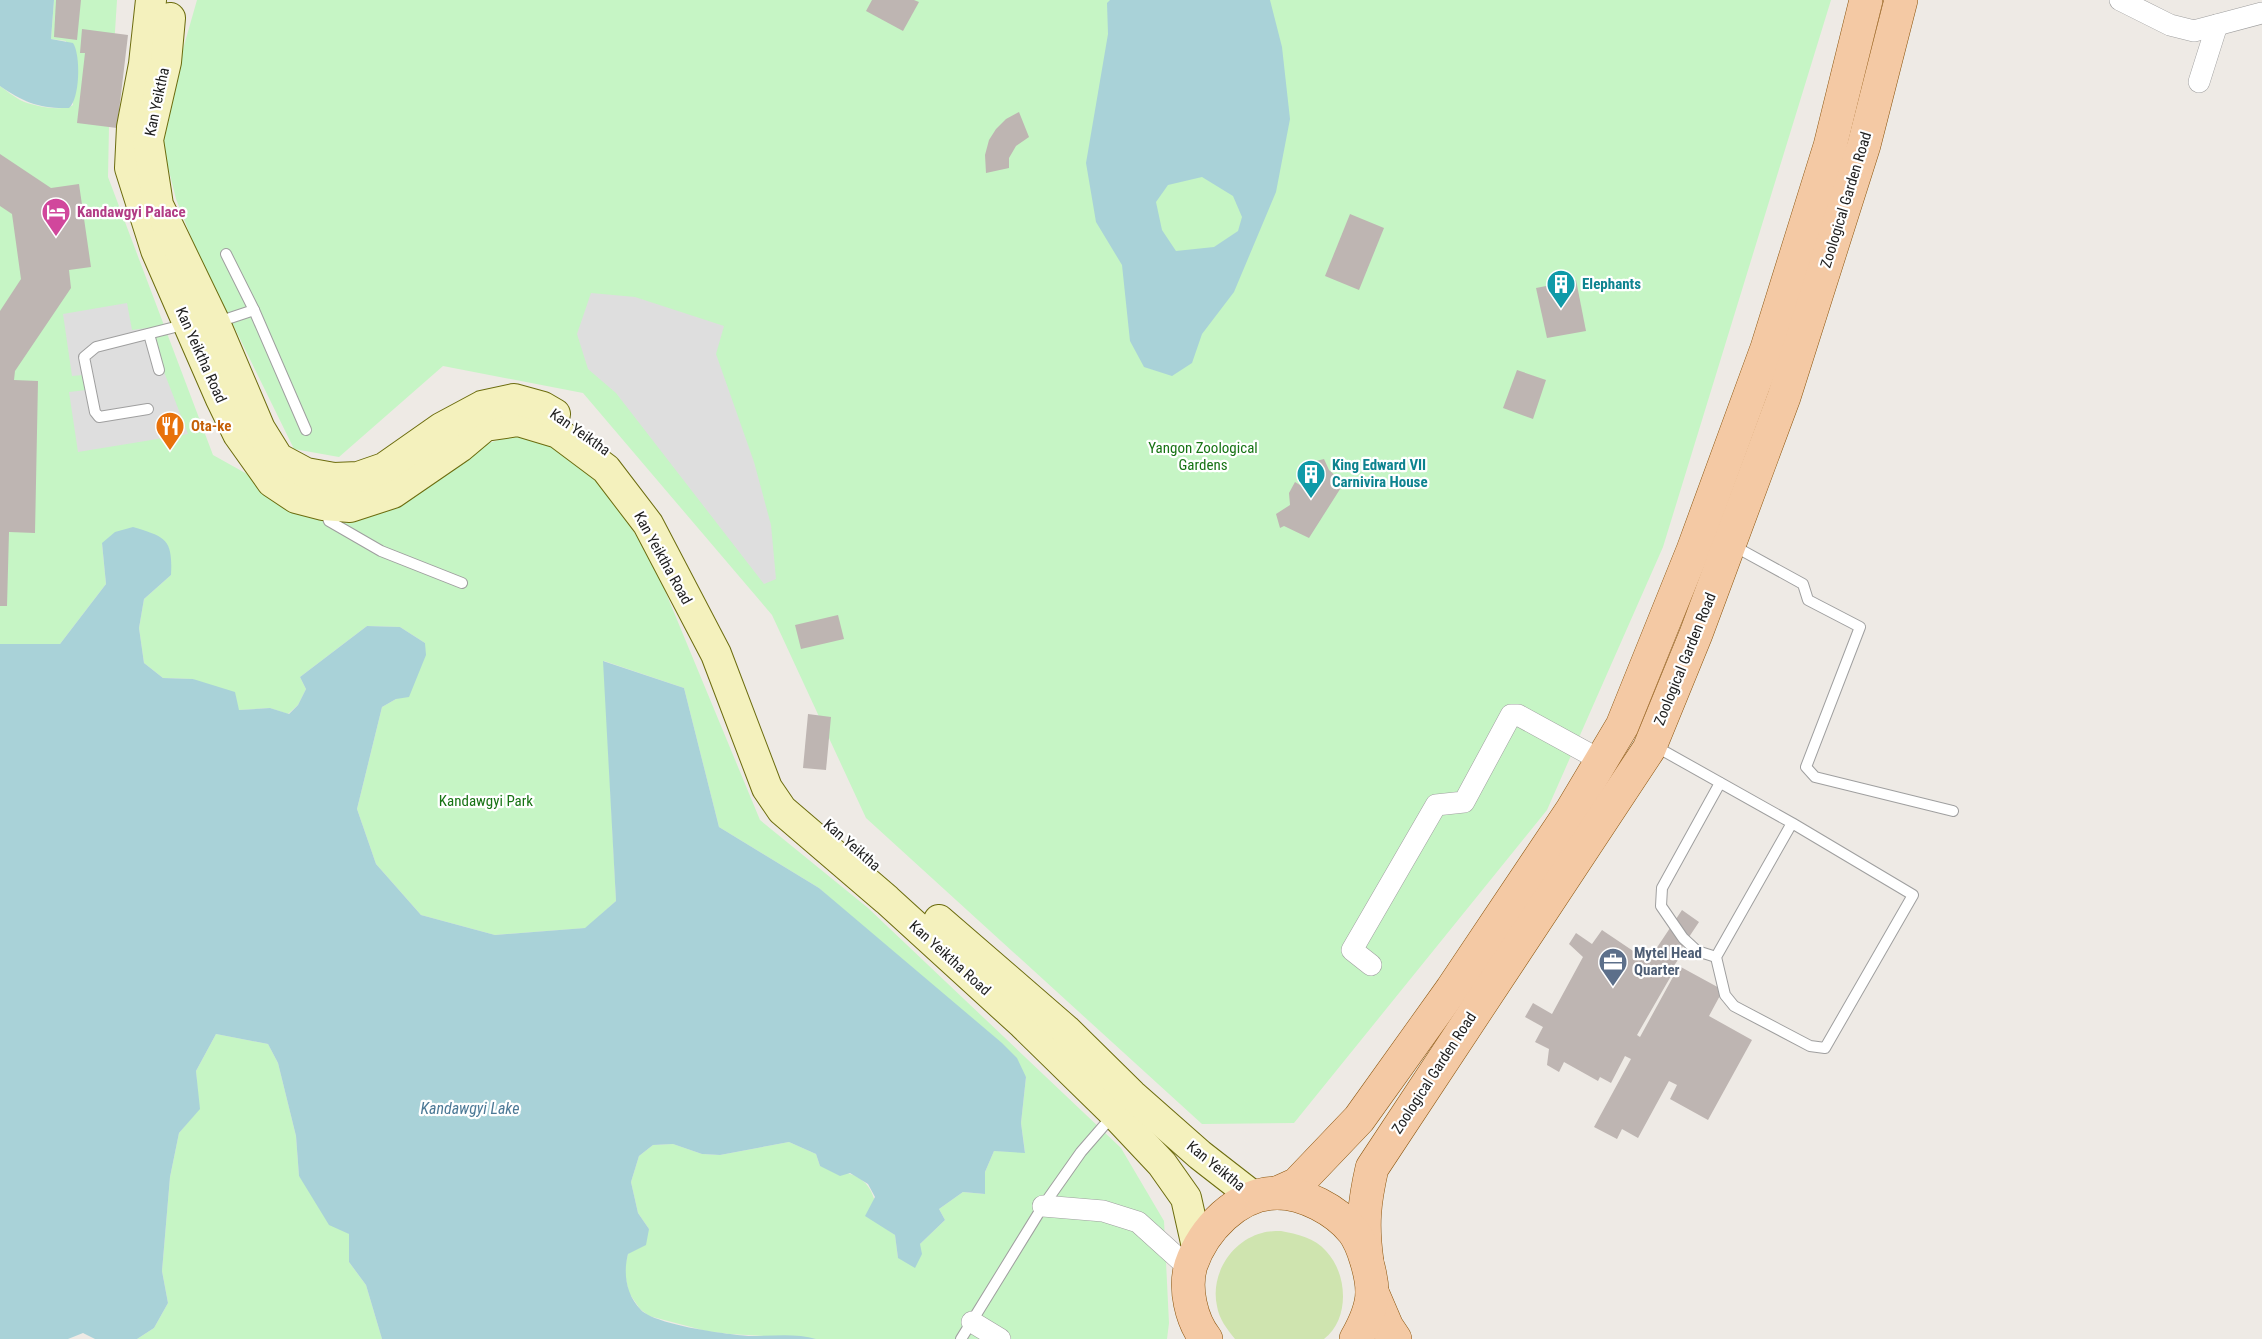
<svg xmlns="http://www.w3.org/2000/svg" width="2262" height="1339" viewBox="0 0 2262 1339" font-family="'Roboto Condensed',sans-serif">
  <rect width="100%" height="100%" fill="#eeeae5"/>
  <path fill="#cfe4af" d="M 1281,1231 C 1297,1234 1315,1238 1326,1251 C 1348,1274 1350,1319 1324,1339 L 1235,1339 C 1227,1329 1219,1319 1217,1306 C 1210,1275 1231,1241 1262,1233 C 1268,1231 1275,1231 1281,1231 Z"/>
  <g fill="#c6f5c5">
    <path d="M 54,0 L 117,0 L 109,126 L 108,177 L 213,455 L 304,506 L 513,435 L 547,443 L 571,457 L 601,484 L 651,557 L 760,820 L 868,908 L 1121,1148 L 1164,1221 L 1169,1323 L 1167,1339 L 816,1339 L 729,1334 L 706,1331 L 649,1316 L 640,1309 L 629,1293 L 624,1270 L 628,1254 L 649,1229 L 638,1213 L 631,1182 L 639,1156 L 653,1145 L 673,1144 L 702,1154 L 720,1155 L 789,1142 L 816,1154 L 820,1166 C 868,1177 870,1178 882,1226 L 895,1235 L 898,1258 L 920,1244 L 945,1220 L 939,1209 L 963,1192 L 985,1194 L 985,1172 L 994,1151 L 1025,1152 L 1021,1123 L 1026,1077 L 819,888 L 719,827 L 684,688 L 604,661 L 616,901 L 586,928 L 495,935 L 421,915 L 376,864 L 357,809 L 382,707 L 396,699 L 425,643 L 400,627 L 367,626 L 300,677 L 306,689 L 298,705 L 288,714 L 270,708 L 239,710 L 193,679 L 163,678 L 144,663 L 139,628 L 144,599 L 171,575 L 102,543 L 106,584 L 60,644 L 0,644 L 0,86 C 7,91 13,96 20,100 C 31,106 63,112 73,105 L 66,41 L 51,39 Z"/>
    <polygon points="197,0 1831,0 1663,547 1547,810 1294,1123 1202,1124 866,818 772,615 583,393 443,366 339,457 294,449 195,247 176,199 162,143 173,84"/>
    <polygon points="216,1034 268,1044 278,1063 296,1136 299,1176 349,1234 349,1262 366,1285 382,1339 137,1339 154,1328 168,1303 162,1271 170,1177 179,1133 199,1109 196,1071"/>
  </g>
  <g fill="#dedede">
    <polygon points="591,293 635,297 724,326 716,354 754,462 771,525 776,579 764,584 616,393 588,369 577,334"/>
    <polygon points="127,303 132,330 147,328 188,434 78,452 69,392 86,390 83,375 72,376 63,314"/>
  </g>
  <g fill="#a9d2d8" fill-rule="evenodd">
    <path d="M 0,0 L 54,0 L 51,39 L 73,43 C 81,55 80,99 69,108 C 40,109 23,102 0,86 Z"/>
    <path d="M 1110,0 L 1270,0 L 1282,47 L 1290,119 L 1276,192 L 1234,292 L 1202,334 L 1192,363 L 1172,376 L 1144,367 L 1130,341 L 1122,265 L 1096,222 L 1086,163 L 1108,34 L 1107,3 ZM 1202,177 L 1233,196 L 1242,217 L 1238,231 L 1214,247 L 1176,251 L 1162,230 L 1156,202 L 1168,185 Z"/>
    <path d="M 133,527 C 165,537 173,538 171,575 L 144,599 L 139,628 L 144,663 L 163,678 L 193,679 L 235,692 L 239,710 L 270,708 L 289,714 L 298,705 L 306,689 L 300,677 L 367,626 L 400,627 L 425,643 L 426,655 L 409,697 L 396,699 L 382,707 L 357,809 L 376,864 L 421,915 L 495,935 L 585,928 L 616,901 L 603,661 L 684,688 L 719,827 L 819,888 L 1002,1043 L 1017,1058 L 1026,1077 L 1021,1123 L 1025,1153 L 994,1151 L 985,1172 L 985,1194 L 963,1192 L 939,1209 L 945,1220 L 920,1244 L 922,1254 L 915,1268 L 898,1258 L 895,1235 L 865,1216 L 875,1197 L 868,1184 L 850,1173 L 840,1176 L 820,1166 L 816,1154 L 789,1142 L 720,1155 L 702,1154 L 673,1144 L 653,1145 L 639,1156 L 631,1182 L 638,1213 L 649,1229 L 646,1245 L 628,1254 C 623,1273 626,1295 641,1310 C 656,1325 729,1335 751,1336 C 772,1336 797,1333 816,1339 L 382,1339 L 366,1285 L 349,1262 L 349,1234 L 329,1225 L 299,1176 L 296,1136 L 278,1063 L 268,1044 L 216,1034 L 196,1071 L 200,1109 L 179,1133 L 170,1177 L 162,1271 L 168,1303 L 154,1328 L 137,1339 L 95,1339 L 83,1333 L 68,1339 L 0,1339 L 0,644 L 60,644 L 106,584 L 102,543 L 115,532 Z"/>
  </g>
  <g fill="#beb5b2">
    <polygon points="56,0 81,0 77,40 54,37"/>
    <polygon points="872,0 914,0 919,2 903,31 866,11"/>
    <polygon points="82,29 128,35 117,128 77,123 85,53 80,53"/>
    <polygon points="1019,112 1029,137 1016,146 1009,158 1009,168 986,173 985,155 989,140 996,129 1006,119"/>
    <polygon points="0,154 51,188 79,184 91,267 69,270 71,288 15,371 14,380 38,381 35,533 9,532 7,606 0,606 0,311 21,279 12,214 0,206"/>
    <polygon points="1350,214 1384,228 1359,290 1325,276"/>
    <polygon points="1576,280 1586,331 1547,338 1536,288"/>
    <polygon points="1517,370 1546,380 1533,419 1503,408"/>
    <polygon points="1324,459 1329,470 1339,479 1342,486 1309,538 1284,526 1280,528 1276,514 1290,505 1289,493 1295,482 1300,485 1310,472 1308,463"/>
    <polygon points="838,615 844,639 801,649 795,625"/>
    <polygon points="808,714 831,717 826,770 803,768"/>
    <polygon points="1682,910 1699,922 1679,952 1682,954 1669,973 1671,976 1637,1035 1640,1037 1679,966 1723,990 1709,1016 1752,1040 1708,1120 1670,1099 1677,1085 1669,1081 1638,1138 1622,1129 1617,1139 1594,1127 1631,1059 1625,1056 1611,1083 1600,1077 1598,1081 1564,1062 1559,1072 1547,1065 1549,1049 1535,1042 1543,1027 1525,1017 1533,1003 1552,1014 1583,957 1569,944 1576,933 1592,944 1602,930 1648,961"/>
  </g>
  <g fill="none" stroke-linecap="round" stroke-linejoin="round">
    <g stroke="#9f9f9f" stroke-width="12">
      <g id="lane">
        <polyline points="226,254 254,310"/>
        <polyline points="218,322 254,310 306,430"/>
        <polyline points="149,334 159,370"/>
        <polyline points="148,409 99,417 95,412 84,357 96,347 187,324"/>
        <polyline points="324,508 329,521 381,551 462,583"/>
        <polyline points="1732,545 1803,584 1808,600 1860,627 1806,767 1815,777 1953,811"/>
        <polyline points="1653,745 1792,823 1913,895 1825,1048 1810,1046 1734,1006 1725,995 1716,957 1792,823"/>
        <polyline points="1716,957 1697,951 1683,938 1661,906 1662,888 1720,783"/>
        <polyline points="961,1339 1043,1206 1081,1152 1114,1114"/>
      </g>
    </g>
    <g stroke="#9f9f9f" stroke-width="22">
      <g id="street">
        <polyline points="2120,0 2170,25 2194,31 2262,13"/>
        <polyline points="2199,82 2217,25"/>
        <polyline points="1371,965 1352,950 1436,805 1464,802 1511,715 1518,715 1602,761"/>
        <polyline points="1043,1206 1103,1211 1138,1222 1190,1269"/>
        <polyline points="972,1322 1000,1339"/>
      </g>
    </g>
    <g stroke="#6c6c0e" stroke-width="32">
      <g id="secondary">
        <polyline points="151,0 144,64 132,127 130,168 156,250 221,399 238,434 272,482 296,498 323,505 350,507 393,493 460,447 485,426 518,421 558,433 606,469 648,524 716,654 767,788 782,810 887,900 1023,1024 1114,1113 1162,1164 1186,1198 1197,1247"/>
        <polyline points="170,18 166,62 148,140 158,205 215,323 260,429 278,458 306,473 334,478 358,477 384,468 441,428 482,406 514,399 543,407 555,414"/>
        <polyline points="939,920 1066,1030 1132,1095 1200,1155 1254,1197"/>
      </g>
    </g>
    <g stroke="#8b540c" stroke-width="34">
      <g id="primary">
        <polyline points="1277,1193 1297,1184 1359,1119 1452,989 1572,810 1622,726 1693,550 1767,348 1830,146 1866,0"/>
        <path d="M 1367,1261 C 1362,1225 1364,1203 1372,1168 L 1649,749 L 1696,634 L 1784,397 L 1864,145 L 1901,0"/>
        <polyline points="1372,1292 1387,1327 1395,1339"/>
        <path d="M 1206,1339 C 1191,1320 1184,1288 1191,1265 C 1203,1230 1237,1193 1277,1193 C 1304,1193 1336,1210 1353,1231 C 1363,1244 1372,1275 1372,1292 C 1372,1308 1364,1325 1356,1339"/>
      </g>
    </g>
    <use href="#lane" stroke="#fff" stroke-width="10"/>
    <use href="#street" stroke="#fff" stroke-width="21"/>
    <use href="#secondary" stroke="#f4f1bd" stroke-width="30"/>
    <use href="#primary" stroke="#f4c9a4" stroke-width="33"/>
  </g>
  <defs>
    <g id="hotel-pin" transform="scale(1.5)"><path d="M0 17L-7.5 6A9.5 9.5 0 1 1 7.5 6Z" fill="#d1479c" stroke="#fff"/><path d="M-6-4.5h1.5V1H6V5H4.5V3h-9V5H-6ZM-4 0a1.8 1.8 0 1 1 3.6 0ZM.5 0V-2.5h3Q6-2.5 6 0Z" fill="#fff"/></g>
    <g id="building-pin" transform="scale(1.5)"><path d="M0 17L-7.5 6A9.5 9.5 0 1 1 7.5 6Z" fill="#0f9aa8" stroke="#fff"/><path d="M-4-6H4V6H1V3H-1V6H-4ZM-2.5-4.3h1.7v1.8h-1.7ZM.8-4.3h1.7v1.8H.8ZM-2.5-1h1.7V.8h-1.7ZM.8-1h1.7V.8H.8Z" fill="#fff"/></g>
    <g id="restaurant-pin" transform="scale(1.5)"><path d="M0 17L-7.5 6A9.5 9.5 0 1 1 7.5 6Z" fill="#e8710a" stroke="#fff"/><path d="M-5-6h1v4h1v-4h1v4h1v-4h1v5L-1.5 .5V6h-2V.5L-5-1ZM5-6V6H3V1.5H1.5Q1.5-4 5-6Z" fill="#fff"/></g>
    <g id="office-pin" transform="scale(1.5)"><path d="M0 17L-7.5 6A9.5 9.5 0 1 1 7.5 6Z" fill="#5c6f8a" stroke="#fff"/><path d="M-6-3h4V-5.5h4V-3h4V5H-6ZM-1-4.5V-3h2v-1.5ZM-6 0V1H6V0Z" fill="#fff"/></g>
  </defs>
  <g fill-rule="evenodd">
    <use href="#hotel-pin" x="56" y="212"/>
    <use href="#building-pin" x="1561" y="284"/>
    <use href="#restaurant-pin" x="170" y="426"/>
    <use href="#building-pin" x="1311" y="474"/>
    <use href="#office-pin" x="1613" y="962"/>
  </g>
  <g text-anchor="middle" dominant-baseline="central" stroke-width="4.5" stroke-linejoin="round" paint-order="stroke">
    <g font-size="15" fill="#1e1e1e" stroke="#fff">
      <text transform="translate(157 102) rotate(-78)">Kan Yeiktha</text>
      <text transform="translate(1846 200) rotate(-73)">Zoological Garden Road</text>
      <text transform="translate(201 355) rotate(66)">Kan Yeiktha Road</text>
      <text transform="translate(580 432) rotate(35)">Kan Yeiktha</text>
      <text transform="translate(663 558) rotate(61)">Kan Yeiktha Road</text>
      <text transform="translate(1685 659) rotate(-68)">Zoological Garden Road</text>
      <text transform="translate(852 845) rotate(41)">Kan Yeiktha</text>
      <text transform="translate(950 958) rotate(42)">Kan Yeiktha Road</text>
      <text transform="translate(1434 1073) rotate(-57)">Zoological Garden Road</text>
      <text transform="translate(1216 1166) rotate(39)">Kan Yeiktha</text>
    </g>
    <g font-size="15" font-weight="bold" fill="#b23c85" stroke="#fff" text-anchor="start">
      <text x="77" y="212">Kandawgyi Palace</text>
    </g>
    <g font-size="15" font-weight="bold" fill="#0d838f" stroke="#fff" text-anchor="start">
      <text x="1582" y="284">Elephants</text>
      <text x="1332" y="465">King Edward VII<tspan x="1332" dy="17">Carnivira House</tspan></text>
    </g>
    <g font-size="15" font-weight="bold" fill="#c56008" stroke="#fff" text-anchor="start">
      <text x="191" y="426">Ota-ke</text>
    </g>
    <g font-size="15" fill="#177314" stroke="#fff">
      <text x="1203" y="448">Yangon Zoological<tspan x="1203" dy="17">Gardens</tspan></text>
      <text x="486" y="801">Kandawgyi Park</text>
    </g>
    <g font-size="15" font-weight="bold" fill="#4e5e75" stroke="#fff" text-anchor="start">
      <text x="1634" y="953">Mytel Head<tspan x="1634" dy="17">Quarter</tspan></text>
    </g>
    <g font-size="16" font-style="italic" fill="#4c7996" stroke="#fff">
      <text x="470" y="1108">Kandawgyi Lake</text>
    </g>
  </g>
</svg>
